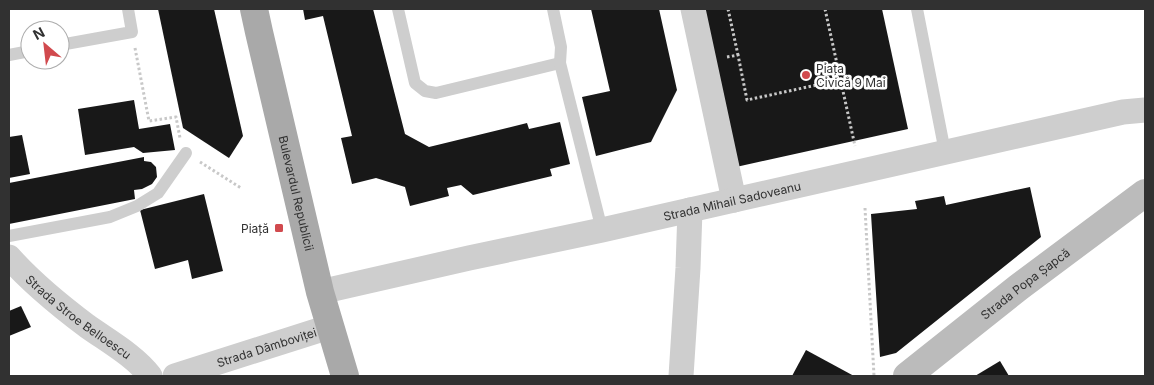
<svg xmlns="http://www.w3.org/2000/svg" width="1154" height="385" viewBox="0 0 1154 385" font-family="Inter,sans-serif">
  <rect width="100%" height="100%" fill="#fff"/>
  <g fill="#181818">
    <polygon points="158,9 214,9 243,136 229,158 183,128"/>
    <polygon points="303,9 373,9 405,134 429,147 527,123 529,129 560,122 570,164 550,169 552,176 473,195 461,185 447,188 449,196 410,206 405,187 376,178 352,184 341,138 352,136 323,16 305,20"/>
    <polygon points="591,9 659,9 677,90 651,142 596,156 582,97 610,91"/>
    <polygon points="702,9 882,9 908,129 736,167"/>
    <polygon points="134,100 139,129 170,124 175,150 143,153 134,147 85,155 78,109"/>
    <polygon points="22,135 30,174 9,178 9,137"/>
    <polygon points="144,157 144,161 151,162 156,167 157,177 152,184 142,189 134,190 135,199 9,224 9,183"/>
    <polygon points="1030,187 1041,237 896,353 880,357 871,214 917,209 915,201 944,196 946,205"/>
    <polygon points="204,194 223,271 192,279 188,260 155,269 140,210"/>
    <polygon points="21,306 31,327 9,336 9,311"/>
    <polygon points="806,350 854,376 792,376"/>
    <polygon points="1000,361 1009,376 975,376"/>
  </g>
  <g fill="none" stroke-linecap="round" stroke-linejoin="round">
    <g stroke="#c8c8c8" stroke-width="3" stroke-dasharray="2.5 2.5" stroke-linecap="butt">
      <polyline points="728,9 738,55"/>
      <polyline points="825,9 855,146"/>
      <polyline points="135,48 149,121 176,117 180,138"/>
      <polyline points="727,57 738,55 747,100 840,80"/>
      <polyline points="200,162 241,188"/>
      <polyline points="865,208 874,376"/>
    </g>
    <g stroke="#cecece" stroke-width="12">
      <polyline points="398,9 415,83 425,91 436,93 560,63"/>
      <polyline points="553,9 561,47 560,63 602,230"/>
      <polyline points="917,9 945,152"/>
      <polyline points="60,45 132,32 128,9"/>
      <polyline points="9,55 30,51"/>
      <polyline points="9,236 110,217 137,206 158,193 186,153"/>
    </g>
    <g stroke="#cecece" stroke-width="25">
      <polyline points="693,9 734,200"/>
      <path id="s1" d="M 9,257 C 32,283 59,305 87,326 C 108,341 135,356 150,376"/>
      <path id="s2" d="M 320,292 L 469,258 L 602,230 L 1123,112 L 1145,110"/>
      <path id="s3" d="M 175,376 L 329,327"/>
      <polyline points="681,376 688,268 690,210"/>
    </g>
    <path stroke="#bbb" stroke-width="28" id="s4" d="M 907,376 L 1019,287 L 1145,193"/>
    <path stroke="#a9a9a9" stroke-width="28" id="s5" d="M 254,9 L 259,32 L 320,292 L 345,376"/>
  </g>
  <g fill="#d14a4e" stroke="#fff" stroke-width="2">
    <circle cx="806" cy="75" r="5"/>
    <rect x="274" y="223" width="10" height="10" rx="2.5"/>
  </g>
  <g text-anchor="middle" dominant-baseline="central" stroke-width="5" stroke-linejoin="round" paint-order="stroke">
    <g font-size="12" fill="#313131" stroke="#fff" text-anchor="start">
      <text x="816" y="68">Piața<tspan x="816" dy="14">Civică 9 Mai</tspan></text>
      <text x="269" y="228" text-anchor="end">Piață</text>
    </g>
    <g font-size="12" fill="#313131" stroke="#fff">
      <text stroke="none"><textPath href="#s5" startOffset="189">Bulevardul Republicii</textPath></text>
      <text stroke="none"><textPath href="#s2" startOffset="422">Strada Mihail Sadoveanu</textPath></text>
      <text stroke="none"><textPath href="#s4" startOffset="150">Strada Popa Șapcă</textPath></text>
      <text stroke="none"><textPath href="#s1" startOffset="92">Strada Stroe Belloescu</textPath></text>
      <text stroke="none"><textPath href="#s3" startOffset="96">Strada Dâmboviței</textPath></text>
    </g>
  </g>
  <rect width="1154" height="385" fill="none" stroke="#313131" stroke-width="20"/>
  <g transform="translate(45 45) rotate(332)"><circle r="24" fill="#ffffff" stroke="#adadad"/>
  <path d="M0-4L9 19L0 12L-9 19Z" fill="#d14a4e"/>
  <text y="-8" font-size="14" font-weight="bold" text-anchor="middle" fill="#313131">N</text>
  </g>
</svg>
